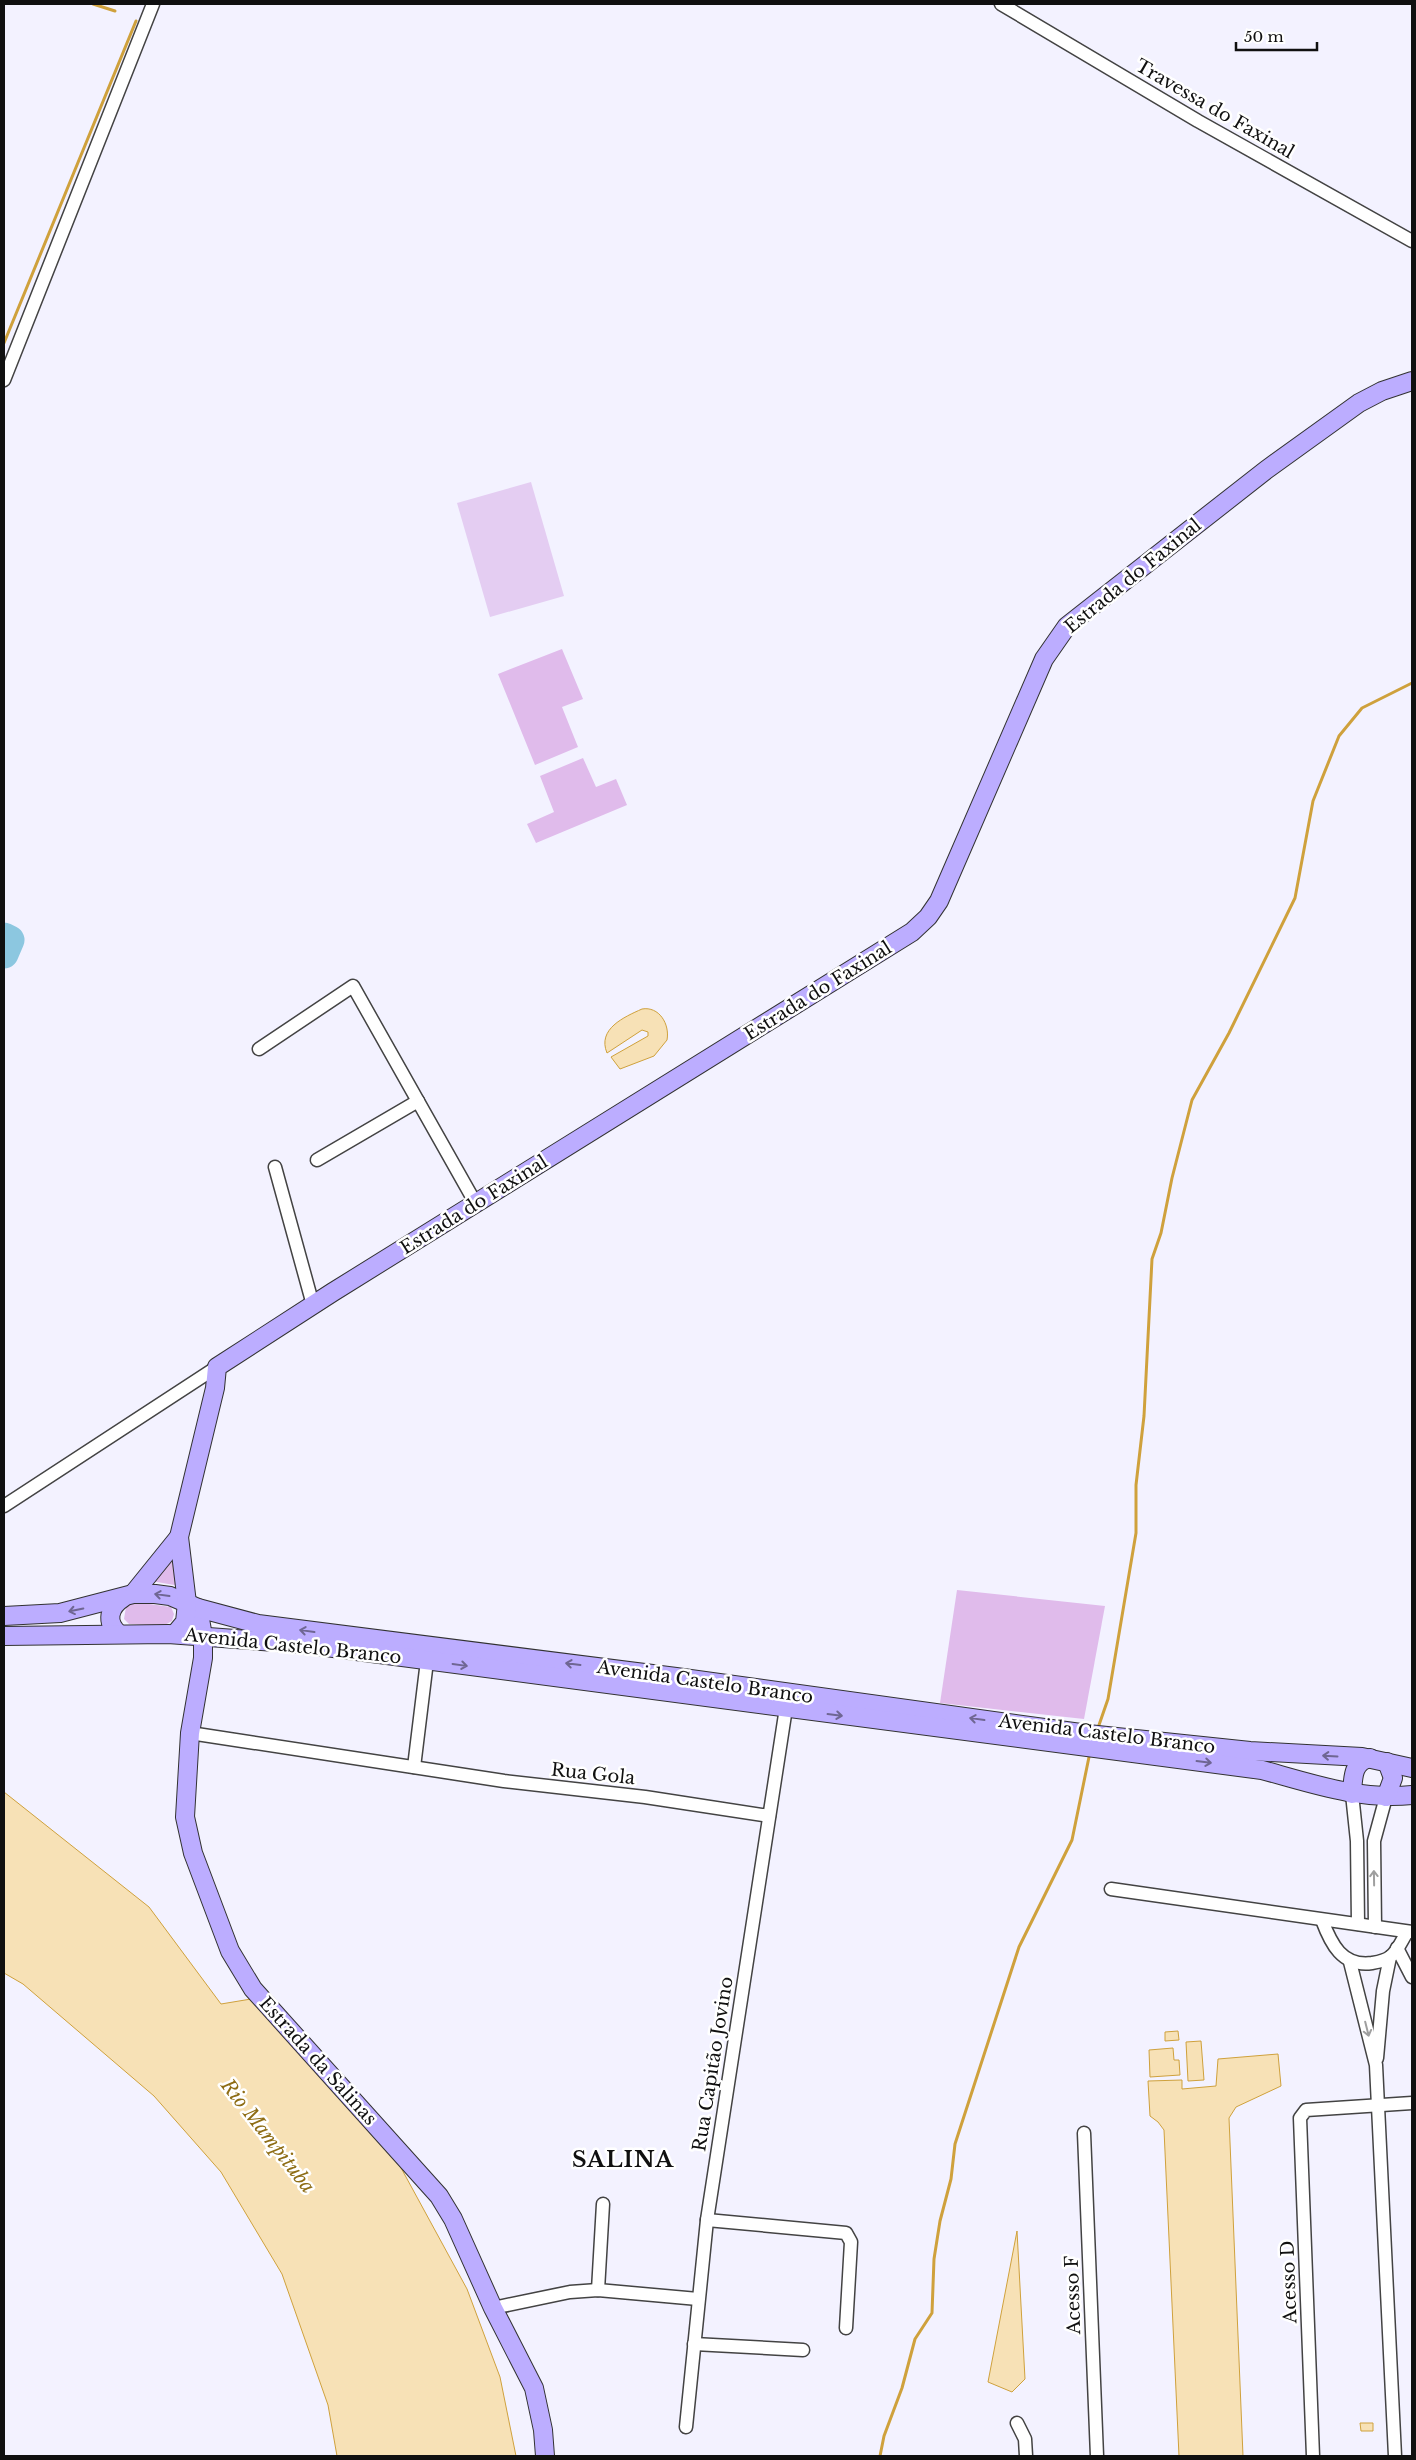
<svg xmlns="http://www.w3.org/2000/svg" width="1416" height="2460" viewBox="0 0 1416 2460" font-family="'Libre Baskerville',serif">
  <rect width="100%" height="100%" fill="#f3f2ff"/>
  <g fill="#e0bbeb">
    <polygon points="562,649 583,699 562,707 578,747 535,765 498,674"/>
    <polygon points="583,758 596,787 616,779 627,805 536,843 527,824 554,812 540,776"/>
    <polygon points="175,1557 180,1586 151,1581"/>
    <polygon points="957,1590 1105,1606 1084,1719 940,1703"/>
    <polygon points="142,1603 171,1607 174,1614 172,1621 163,1626 129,1624 124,1619 126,1607 130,1604"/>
  </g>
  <polygon fill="#e4cdf2" points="531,482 564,596 490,617 457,503"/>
  <g fill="#f7e1b6" stroke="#cfa13c">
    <path d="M 642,1009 C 659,1006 670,1024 667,1040 L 654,1056 L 620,1069 L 611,1057 L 648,1036 L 648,1032 L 642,1030 L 607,1053 C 597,1029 624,1017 642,1009 Z"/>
    <polygon points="4,1792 149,1907 221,2004 251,1999 400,2166 467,2289 500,2377 516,2456 337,2456 328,2405 282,2274 221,2172 154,2096 23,1984 4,1973"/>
    <polygon points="1178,2031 1179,2040 1165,2041 1165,2032"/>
    <polygon points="1201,2041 1204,2080 1188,2081 1186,2042"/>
    <polygon points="1173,2048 1174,2060 1179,2060 1180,2075 1150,2077 1149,2050"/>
    <polygon points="1278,2054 1281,2086 1236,2107 1229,2118 1243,2456 1179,2456 1164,2130 1158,2122 1150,2116 1148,2081 1182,2080 1182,2089 1216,2086 1218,2059"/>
    <polygon points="1017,2231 1025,2379 1012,2392 988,2382"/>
    <polygon points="1360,2423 1373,2423 1373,2431 1361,2431"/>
  </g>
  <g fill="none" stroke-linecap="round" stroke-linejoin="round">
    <g stroke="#cfa13c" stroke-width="3">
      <polyline points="93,4 115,11"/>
      <polyline points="4,343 136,21"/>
      <polyline points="1099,1725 1108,1699 1136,1533 1136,1485 1144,1416 1152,1259 1161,1233 1172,1178 1192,1100 1229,1033 1295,898 1313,801 1339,736 1362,708 1412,683"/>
      <polyline points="880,2456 884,2436 902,2388 915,2339 932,2313 934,2259 940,2221 951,2179 955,2144 1019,1947 1072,1840 1089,1757"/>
    </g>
    <polyline stroke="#8cc7e0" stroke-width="29" points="4,937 10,940 4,954"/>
    <g stroke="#434343" stroke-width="15">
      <g id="street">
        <polyline points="1001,4 1198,121 1412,241"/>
        <polyline points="4,380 153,4"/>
        <polyline points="259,1049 353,986 476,1204"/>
        <polyline points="317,1160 418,1101"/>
        <polyline points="275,1167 313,1305"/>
        <polyline points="4,1506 217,1367"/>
        <polyline points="190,1733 504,1781 645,1797 769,1816"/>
        <polyline points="414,1767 427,1661"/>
        <polyline points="1352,1794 1357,1841 1358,1924"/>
        <polyline points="1111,1889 1412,1932"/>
        <path d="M 1322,1920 C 1331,1944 1342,1967 1372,1963 C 1378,1962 1385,1961 1390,1957 C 1398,1951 1402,1940 1407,1932"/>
        <polyline points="1375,1927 1374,1841 1386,1797"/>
        <polyline points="1397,1948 1412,1977"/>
        <polyline points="1350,1962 1376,2065 1395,2456"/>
        <polyline points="1377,2058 1383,1991 1390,1957"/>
        <polyline points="1084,2133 1097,2456"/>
        <polyline points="707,2220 846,2233 851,2242 846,2328"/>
        <polyline points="598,2290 603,2204"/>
        <polyline points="493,2308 570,2292 598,2290 698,2299"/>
        <polyline points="694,2344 803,2350"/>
        <polyline points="1017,2423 1025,2439 1026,2456"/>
        <polyline points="686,2427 707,2220 786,1708"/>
        <polyline points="1313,2456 1300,2118 1306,2110 1412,2103"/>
      </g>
    </g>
    <g stroke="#323232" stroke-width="20">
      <g id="secondary">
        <polyline points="133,1594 179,1537"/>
        <polyline points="198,1608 203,1636 203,1658 190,1733 185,1817 193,1853 230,1951 253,1989 439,2196 453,2219 493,2308 534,2388 543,2430 545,2456"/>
        <polyline points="4,1616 60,1613 133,1594 155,1594 170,1596 198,1608 258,1624 676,1677 1088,1734 1250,1751 1362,1757 1412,1768"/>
        <path d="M 119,1634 C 105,1622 109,1607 123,1598"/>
        <polyline points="175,1634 185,1622 187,1603 179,1537 215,1388 217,1367 333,1292 912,932 928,917 939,901 1044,659 1067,626 1266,470 1359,403 1382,391 1412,381"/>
        <path d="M 4,1636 L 168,1634 L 303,1644 L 1262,1770 C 1314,1784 1357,1800 1412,1795"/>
        <path d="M 1352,1794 C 1353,1779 1352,1762 1370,1758"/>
        <polyline points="1386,1797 1393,1778 1387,1762"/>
      </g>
    </g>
    <use href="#street" stroke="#fff" stroke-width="12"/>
    <use href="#secondary" stroke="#bcadff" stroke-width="18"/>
  </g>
  <defs><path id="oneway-shaft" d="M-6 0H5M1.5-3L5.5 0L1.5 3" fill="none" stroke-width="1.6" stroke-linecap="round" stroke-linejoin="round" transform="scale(1.25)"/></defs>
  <g stroke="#6f6693">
    <use href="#oneway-shaft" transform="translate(162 1595) rotate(-172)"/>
    <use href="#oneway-shaft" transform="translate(76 1610) rotate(168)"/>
    <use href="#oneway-shaft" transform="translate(307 1631) rotate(-172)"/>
    <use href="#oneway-shaft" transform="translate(573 1664) rotate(-173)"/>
    <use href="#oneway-shaft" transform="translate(460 1665) rotate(8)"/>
    <use href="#oneway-shaft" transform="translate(835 1715) rotate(7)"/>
    <use href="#oneway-shaft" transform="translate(977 1719) rotate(-172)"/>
    <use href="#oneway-shaft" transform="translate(1330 1756) rotate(-177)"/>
    <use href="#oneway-shaft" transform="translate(1204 1762) rotate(7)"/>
  </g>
  <g stroke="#9f9f9f">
    <use href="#oneway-shaft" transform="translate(1374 1878) rotate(-91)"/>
    <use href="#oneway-shaft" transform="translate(1367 2029) rotate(76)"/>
  </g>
  <g text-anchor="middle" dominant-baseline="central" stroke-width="5" stroke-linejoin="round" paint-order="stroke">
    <g font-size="18" fill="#101010" stroke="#fff">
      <text transform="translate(1215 109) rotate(30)">Travessa do Faxinal</text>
      <text transform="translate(1133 576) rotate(-39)">Estrada do Faxinal</text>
      <text transform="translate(818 991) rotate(-32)">Estrada do Faxinal</text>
      <text transform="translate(474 1205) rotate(-32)">Estrada do Faxinal</text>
      <text transform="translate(293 1646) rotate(6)">Avenida Castelo Branco</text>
      <text transform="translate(705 1682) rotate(8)">Avenida Castelo Branco</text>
      <text transform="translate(1107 1734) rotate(7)">Avenida Castelo Branco</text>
      <text transform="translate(593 1774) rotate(6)">Rua Gola</text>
      <text transform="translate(318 2061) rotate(48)">Estrada da Salinas</text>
      <text transform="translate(713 2064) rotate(-81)">Rua Capitão Jovino</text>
      <text transform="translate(1289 2282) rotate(-92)">Acesso D</text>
      <text transform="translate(1073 2295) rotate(-92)">Acesso F</text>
    </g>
    <g font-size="19" font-style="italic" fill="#8e6d15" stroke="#fff">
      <text transform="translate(268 2136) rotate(52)">Rio Mampituba</text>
    </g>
    <g font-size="22" font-weight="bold" letter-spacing="1" fill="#101010" stroke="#fff">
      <text x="623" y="2159">SALINA</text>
    </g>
  </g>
  <rect width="1416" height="2460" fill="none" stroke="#101010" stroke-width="10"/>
  <path d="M1236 42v8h81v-8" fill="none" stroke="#101010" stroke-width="2.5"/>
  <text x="1244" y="42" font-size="15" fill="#101010" stroke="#ffffff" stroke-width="4" paint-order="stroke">50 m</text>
</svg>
